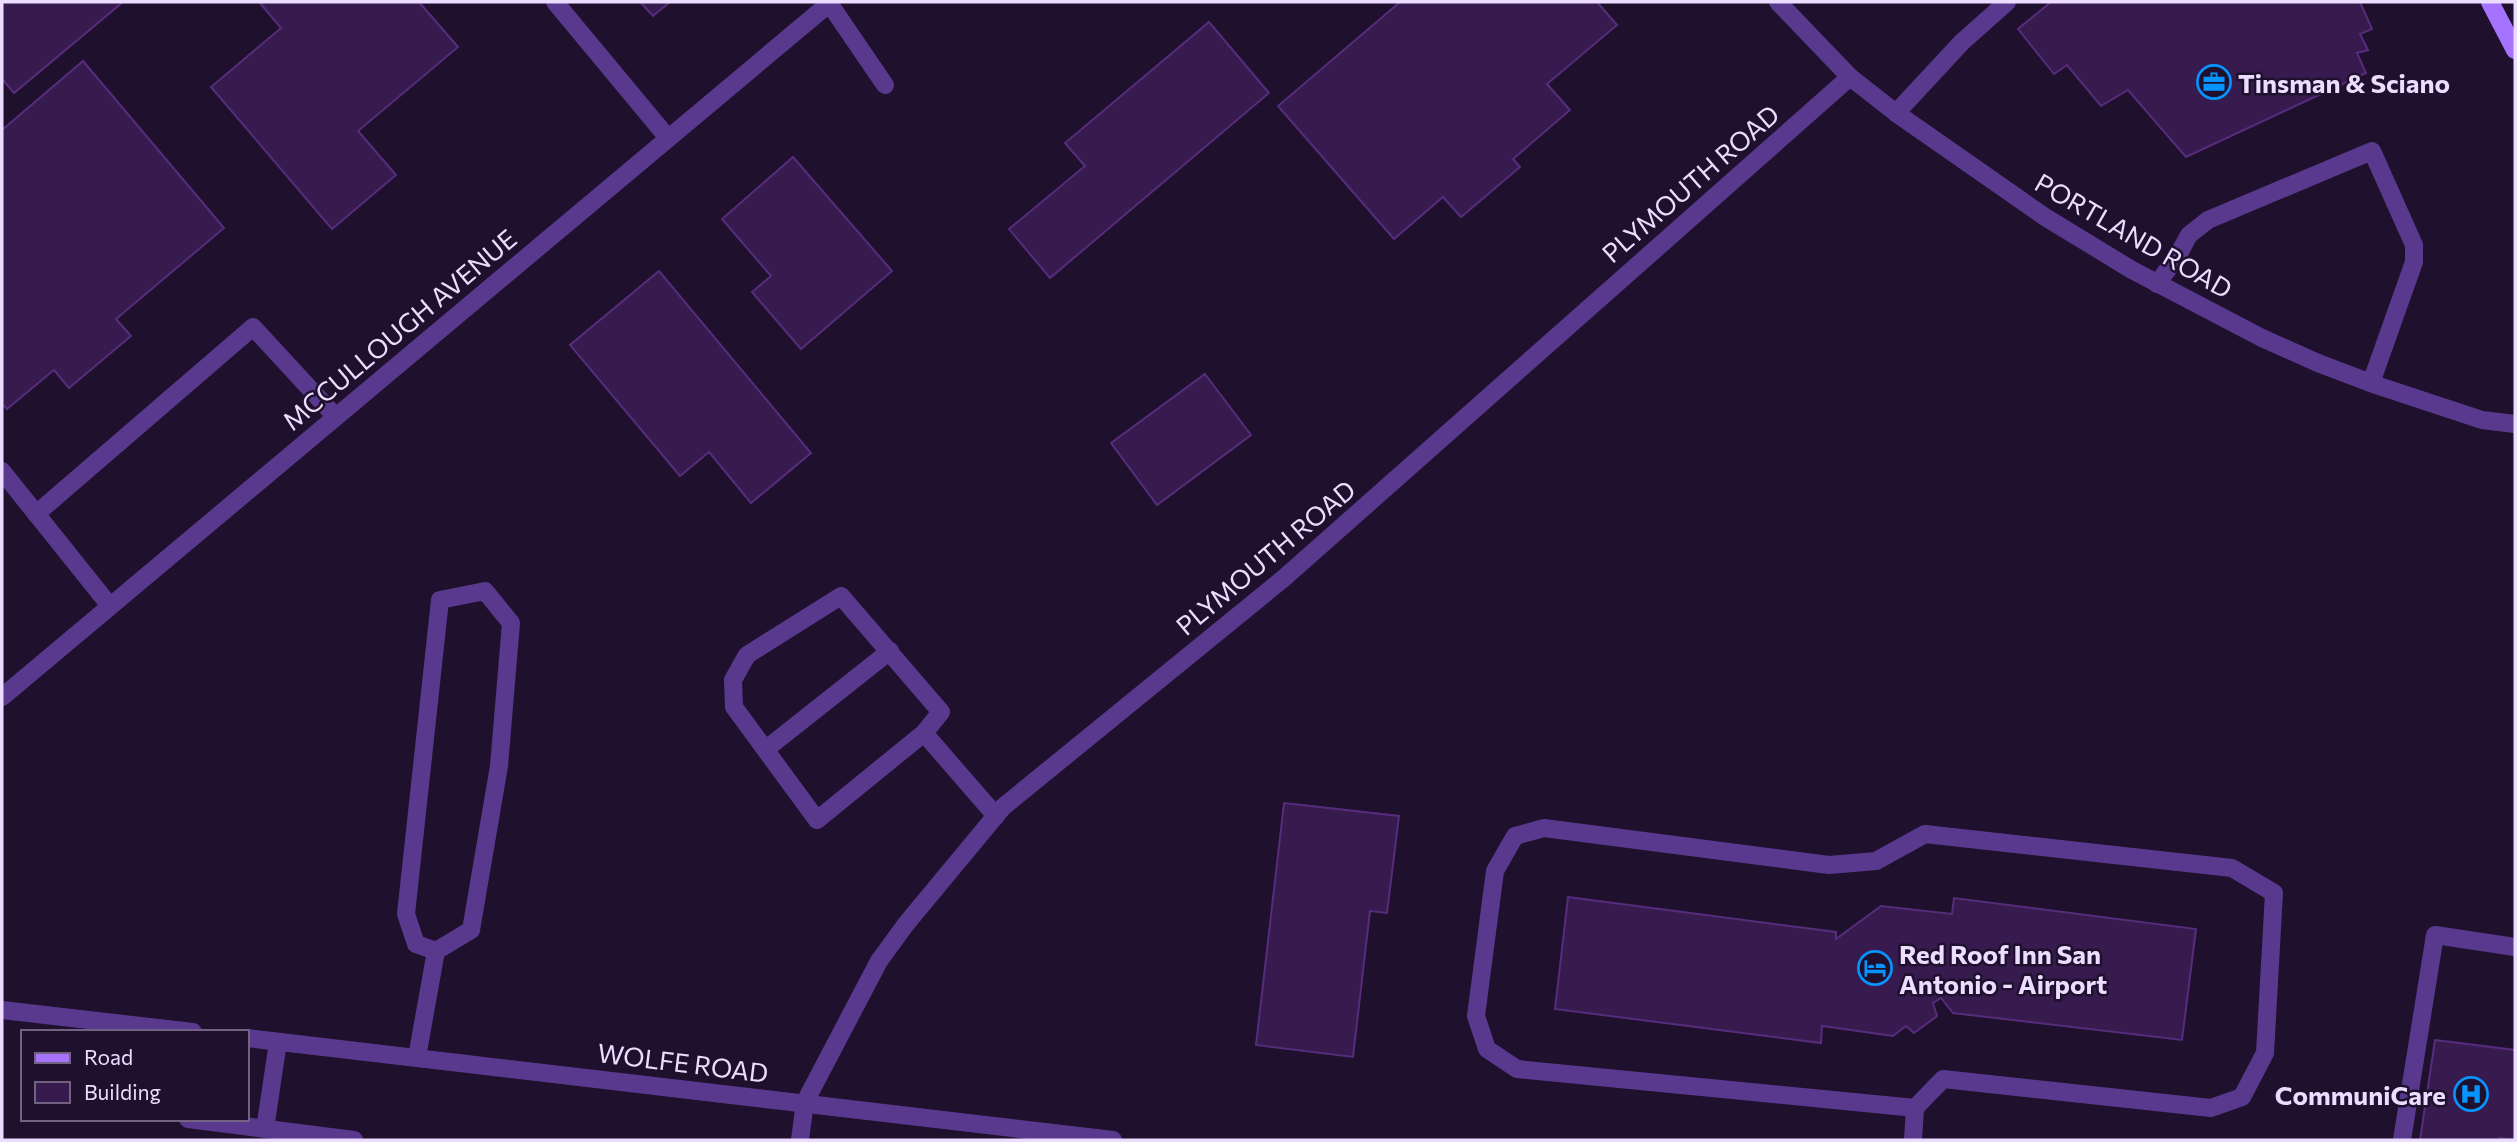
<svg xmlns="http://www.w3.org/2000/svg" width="2517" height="1142" viewBox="0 0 2517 1142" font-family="Commissioner,sans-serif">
  <rect width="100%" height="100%" fill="#1f102d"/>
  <g fill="#371b4f" stroke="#562c7c" stroke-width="2">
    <polygon points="2,2 123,2 14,93 2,79"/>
    <polygon points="259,2 419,2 458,47 358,131 396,175 332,229 211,87 281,28"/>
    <polygon points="640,2 670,2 653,16"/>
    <polygon points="1400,2 1597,2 1617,25 1547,84 1570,110 1513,159 1520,167 1461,217 1443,197 1394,239 1278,106"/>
    <polygon points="2051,2 2360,2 2372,29 2360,34 2368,50 2357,53 2366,73 2186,157 2128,90 2101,106 2067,65 2054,74 2018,29"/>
    <polygon points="1209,22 1269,93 1050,278 1009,229 1085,166 1065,143"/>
    <polygon points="83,61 224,228 116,319 131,336 69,388 54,370 7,409 2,404 2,130"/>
    <polygon points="793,157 892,271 801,349 752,292 771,276 722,219"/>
    <polygon points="659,271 811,453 751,503 709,452 680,476 570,345"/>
    <polygon points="1205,374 1251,435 1157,505 1111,443"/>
    <polygon points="1284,803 1399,816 1387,913 1370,911 1353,1057 1256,1045"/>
    <polygon points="1568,897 1836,932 1836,939 1881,906 1952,914 1954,898 2196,929 2182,1040 1953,1013 1941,998 1933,1003 1937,1016 1914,1033 1906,1026 1893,1036 1822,1026 1821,1043 1555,1009"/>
    <polygon points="2435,1040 2515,1050 2515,1140 2499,1138 2499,1140 2420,1140"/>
  </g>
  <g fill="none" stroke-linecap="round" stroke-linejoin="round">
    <g stroke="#59398e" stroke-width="18">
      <polyline points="555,2 668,138"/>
      <polyline points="829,3 885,85"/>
      <polyline points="1896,113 1962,42 2007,2"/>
      <polyline points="2157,284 2177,257 2189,235 2208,220 2372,151 2414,245 2414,262 2371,383"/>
      <polyline points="2,471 110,606"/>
      <polyline points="36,514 253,327 336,417"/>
      <polyline points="924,733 817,820 734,707 733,680 747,655 841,596 941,712 924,733 996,816"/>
      <polyline points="766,749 890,651"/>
      <polyline points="417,1057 436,951 471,930 499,766 511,623 485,591 440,600 406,914 416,944 436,951"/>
      <polyline points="188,1119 354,1140"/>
      <polyline points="265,1129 278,1042"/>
      <polyline points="1913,1140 1915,1108 1943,1079 2211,1108 2242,1097 2265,1053 2274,893 2232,868 1925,834 1876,861 1829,865 1544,828 1515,836 1495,871 1476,1016 1487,1049 1517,1069 1915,1108"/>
      <polyline points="2402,1140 2435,935 2515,947"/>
    </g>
    <g stroke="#59398e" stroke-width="18">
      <polyline points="1778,2 1850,77 1896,113 2045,217 2132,270 2262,338 2318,363 2376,385 2482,420 2515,424"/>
      <polyline points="2,697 831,2"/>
      <polyline points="2,1010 193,1032"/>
      <polyline points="247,1038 1113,1140"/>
      <polyline points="800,1140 805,1102 879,961 906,924 1003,807 1284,578 1850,77"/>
    </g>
    <polyline stroke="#a573ff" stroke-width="18" points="2490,2 2515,50"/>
  </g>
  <defs>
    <g id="office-ring" transform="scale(1.75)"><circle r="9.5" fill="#1f102d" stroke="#0894ff" stroke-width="1.5"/><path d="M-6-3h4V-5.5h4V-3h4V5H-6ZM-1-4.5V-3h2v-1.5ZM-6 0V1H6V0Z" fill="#0894ff"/></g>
    <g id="hotel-ring" transform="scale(1.75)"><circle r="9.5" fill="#1f102d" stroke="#0894ff" stroke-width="1.5"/><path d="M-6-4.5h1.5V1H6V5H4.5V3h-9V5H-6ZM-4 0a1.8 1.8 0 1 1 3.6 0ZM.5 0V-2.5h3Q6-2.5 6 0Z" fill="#0894ff"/></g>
    <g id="hospital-ring" transform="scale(1.75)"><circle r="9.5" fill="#1f102d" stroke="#0894ff" stroke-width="1.5"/><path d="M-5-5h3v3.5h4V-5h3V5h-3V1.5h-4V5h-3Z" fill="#0894ff"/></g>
  </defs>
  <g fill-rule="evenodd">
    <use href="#office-ring" x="2214" y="82"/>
    <use href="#hotel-ring" x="1875" y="968"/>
    <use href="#hospital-ring" x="2471" y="1094"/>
  </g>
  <g text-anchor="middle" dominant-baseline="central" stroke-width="5" stroke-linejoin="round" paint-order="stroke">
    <g font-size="26" font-weight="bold" fill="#ecdcff" stroke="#1f102d" text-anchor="start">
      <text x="2238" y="82">Tinsman &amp; Sciano</text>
      <text x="1899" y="953">Red Roof Inn San<tspan x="1899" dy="30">Antonio - Airport</tspan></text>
      <text x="2446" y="1094" text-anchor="end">CommuniCare</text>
    </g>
    <g font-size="26" fill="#ecdcff" stroke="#1f102d">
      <text transform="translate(1690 183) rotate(-41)">PLYMOUTH ROAD</text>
      <text transform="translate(2134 235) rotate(30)">PORTLAND ROAD</text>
      <text transform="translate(399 329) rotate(-40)">MCCULLOUGH AVENUE</text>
      <text transform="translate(1265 557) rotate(-40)">PLYMOUTH ROAD</text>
      <text transform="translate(683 1062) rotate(7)">WOLFE ROAD</text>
    </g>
  </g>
  <rect width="2517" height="1142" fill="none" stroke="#ecdcff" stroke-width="7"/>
  <rect x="21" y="1030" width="228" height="91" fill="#1f102d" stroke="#716281" stroke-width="2"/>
  <rect x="35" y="1053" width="35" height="10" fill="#a573ff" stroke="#716281" stroke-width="2"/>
  <text x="84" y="1065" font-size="21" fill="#ecdcff">Road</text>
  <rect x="35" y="1082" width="35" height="21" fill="#371b4f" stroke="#716281" stroke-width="2"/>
  <text x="84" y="1100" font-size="21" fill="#ecdcff">Building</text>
</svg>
